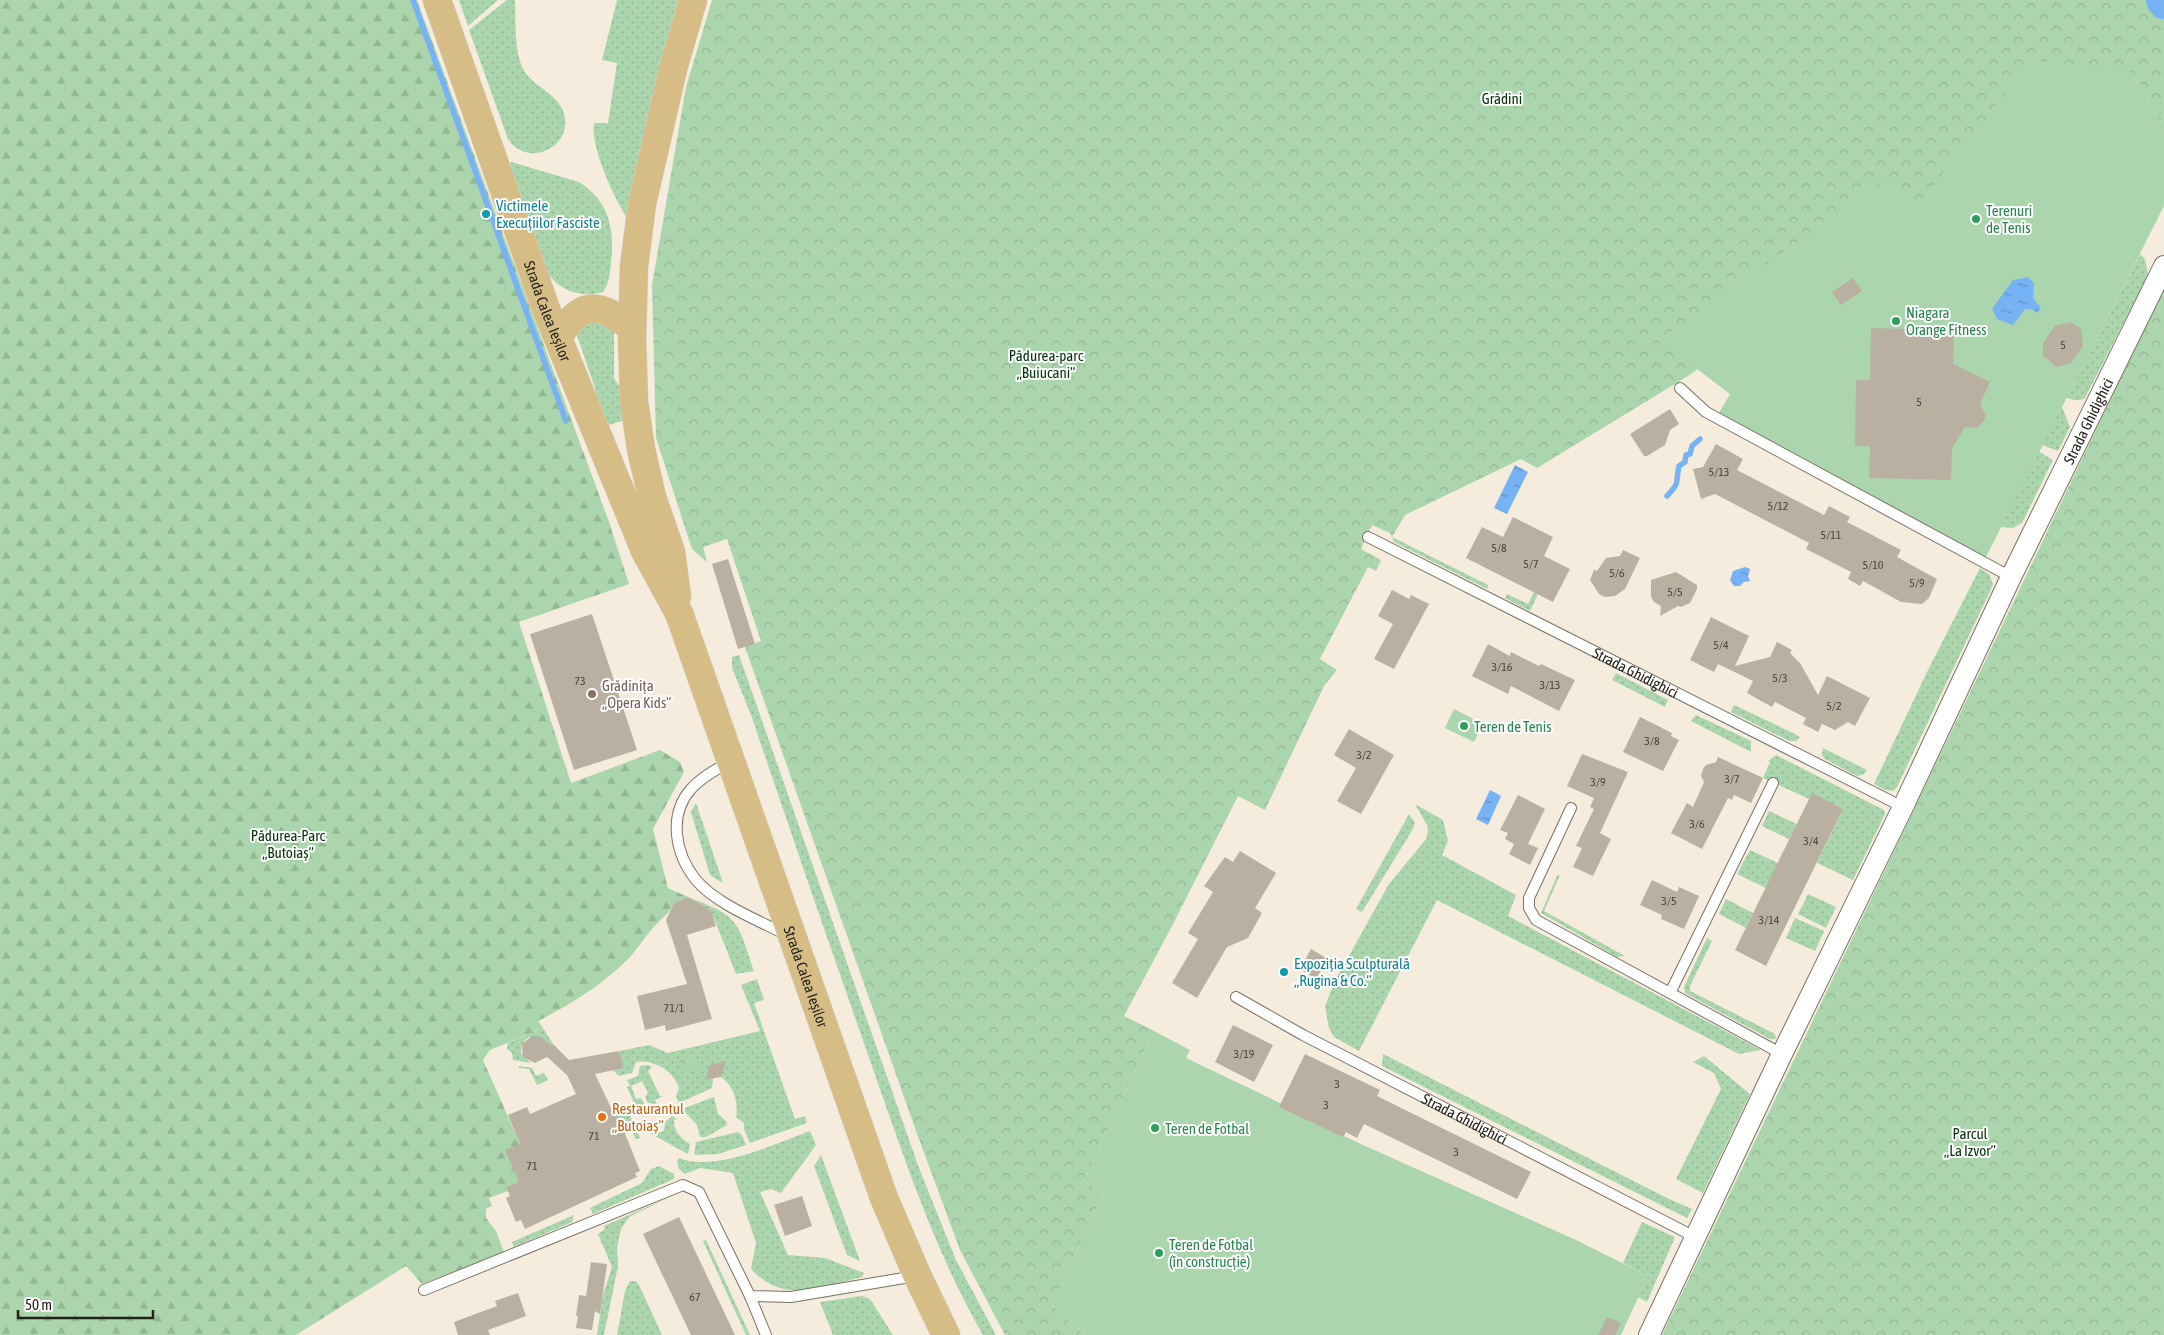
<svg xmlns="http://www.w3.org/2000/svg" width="2164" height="1335" viewBox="0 0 2164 1335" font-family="'Asap Condensed',sans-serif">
  <defs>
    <pattern id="grass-dots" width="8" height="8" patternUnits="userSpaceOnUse" patternTransform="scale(1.25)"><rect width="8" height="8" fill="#abd5ac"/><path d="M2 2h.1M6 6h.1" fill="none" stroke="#93b793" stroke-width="1.8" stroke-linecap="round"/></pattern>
    <pattern id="forest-firs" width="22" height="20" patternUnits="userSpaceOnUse" patternTransform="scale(1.25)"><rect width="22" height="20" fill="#abd5ac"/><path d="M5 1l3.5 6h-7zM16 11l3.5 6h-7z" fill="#93b793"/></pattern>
    <pattern id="park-crowns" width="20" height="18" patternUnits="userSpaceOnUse" patternTransform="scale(1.25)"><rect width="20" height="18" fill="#abd5ac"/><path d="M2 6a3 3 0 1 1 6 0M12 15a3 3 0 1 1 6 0" fill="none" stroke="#93b793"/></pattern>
    <pattern id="water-ripples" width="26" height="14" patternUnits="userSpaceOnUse" patternTransform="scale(1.25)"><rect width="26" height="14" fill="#77b2f5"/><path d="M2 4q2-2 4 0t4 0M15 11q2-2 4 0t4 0" fill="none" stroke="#6190c6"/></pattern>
  </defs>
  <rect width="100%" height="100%" fill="#f6ecde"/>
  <g fill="url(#grass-dots)">
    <polygon points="459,0 498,0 468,26"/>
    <path d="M 507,0 L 515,0 C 516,21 514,50 523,69 C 533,88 562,94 565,118 C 569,150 526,167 508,139 L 469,30 Z"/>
    <path d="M 617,0 L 680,0 L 627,218 C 614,198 590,146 594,123 L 608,123 L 617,63 L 602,60 Z"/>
    <path d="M 511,162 L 579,182 C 609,201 615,229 611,263 C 610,274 609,283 603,292 C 578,298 560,291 545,270 L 509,164 Z"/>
    <path d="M 2140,254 L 2145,259 L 2148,275 L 2085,398 C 2065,410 2044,373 2032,359 L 2069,393 Z"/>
    <polygon points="600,321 614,326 614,378 619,386 624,386 625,420 602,427 592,405 595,388 575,330 583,322"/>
    <polygon points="2062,407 2070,427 2058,451 2031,441"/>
    <polygon points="2028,445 2053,460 2022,523 2013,528 2001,527"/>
    <polygon points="1392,537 1488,585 1487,589 1394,542"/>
    <polygon points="1980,568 1990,575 1993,585 1897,787 1893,791 1885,790 1874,784 1927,672"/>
    <polygon points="1534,592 1538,594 1530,611 1505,598 1507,594 1528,604"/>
    <path d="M 739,655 L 919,1168 L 956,1260 L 996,1335 L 983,1335 C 935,1252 905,1160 873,1069 C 832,952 791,833 751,715 L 732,668 L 732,657 Z"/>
    <polygon points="1616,673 1668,700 1665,707 1612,680"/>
    <polygon points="1734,705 1793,733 1800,737 1796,741 1789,741 1731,712"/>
    <polygon points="1696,715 1751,741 1751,752 1691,721"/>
    <polygon points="1823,748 1867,770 1864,774 1857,776 1825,759 1822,755"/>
    <polygon points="1776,755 1884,810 1885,814 1853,880 1817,863 1843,809 1812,794 1809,799 1763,778 1770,762 1768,761"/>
    <polygon points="696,803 723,883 710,875 691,812"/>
    <polygon points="1415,804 1443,820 1448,841 1442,855 1516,895 1508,916 1761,1050 1739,1054 1437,900 1359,1051 1334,1037 1329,1028 1325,1006 1335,981 1389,884 1427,838 1428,827"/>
    <polygon points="1769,811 1797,824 1789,839 1762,826"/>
    <polygon points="1409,814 1415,823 1413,829 1362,912 1356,909"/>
    <polygon points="1750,850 1778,863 1766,888 1737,874"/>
    <polygon points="1560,875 1544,911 1625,956 1617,957 1541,913 1557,876"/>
    <polygon points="1808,894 1836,907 1826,928 1798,914"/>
    <path d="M 688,897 C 740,917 737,920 754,971 L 736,974 L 710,908 L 701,911 L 699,903 Z"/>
    <polygon points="1726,899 1753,913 1746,928 1719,914"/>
    <polygon points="1795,918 1824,931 1815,951 1786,938"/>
    <polygon points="1707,938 1712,941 1690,986 1690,991 1775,1034 1776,1039 1770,1039 1685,993 1684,987"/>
    <path d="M 757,979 L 764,1000 L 754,1003 L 795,1119 L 805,1116 L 807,1123 L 750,1143 L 744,1129 L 744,1123 L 736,1117 C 739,1102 733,1085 721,1077 L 723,1068 L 718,1063 L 711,1065 L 708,1073 L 713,1078 L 712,1088 L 679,1103 L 676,1096 L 679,1088 C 673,1070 653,1059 636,1062 L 632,1073 L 619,1076 L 613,1070 L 624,1068 L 619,1051 L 649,1045 L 668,1053 L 760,1031 L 741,985 Z"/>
    <polygon points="543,1028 553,1044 548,1048 541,1037 528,1037 522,1044 521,1053 531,1063 513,1060 512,1053 507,1049 508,1043"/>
    <polygon points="1383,1054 1667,1198 1692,1209 1687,1218 1382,1066"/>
    <polygon points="1704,1056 1750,1094 1703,1193 1676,1179 1721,1089 1714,1073 1693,1062"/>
    <polygon points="648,1065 652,1067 648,1071 660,1096 663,1096 655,1100 657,1104 648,1103 645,1097 648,1093 642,1081 631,1086 636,1099 641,1098 644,1104 639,1114 627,1087 630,1086 627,1080 638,1076 640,1066"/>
    <polygon points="519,1066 532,1068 536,1076 544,1073 548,1080 537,1085 529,1069 519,1068"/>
    <polygon points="714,1097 718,1114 726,1121 727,1125 706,1137 700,1137 697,1125 682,1109"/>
    <polygon points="628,1111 640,1138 636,1139 628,1124 619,1128 614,1116"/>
    <path d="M 672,1116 L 677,1119 L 674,1120 C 673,1130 681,1139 690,1144 L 688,1154 L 646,1131 L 654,1134 L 664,1131 L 665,1122 Z"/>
    <path d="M 810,1131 L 816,1145 L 781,1193 L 771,1189 L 760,1192 L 788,1255 L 825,1258 L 864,1273 L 862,1277 C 819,1287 785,1305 751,1269 L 756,1243 L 733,1173 L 700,1168 L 685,1174 L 679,1169 L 677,1162 L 679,1158 C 715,1173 776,1143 810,1131 Z"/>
    <polygon points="738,1132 742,1135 746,1145 718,1154 694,1155 696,1142"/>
    <polygon points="821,1155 860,1261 847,1255 814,1166"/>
    <polygon points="659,1166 674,1174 674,1179 593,1214 590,1208 642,1183 651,1169"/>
    <polygon points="672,1196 629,1217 621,1229 617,1247 618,1266 604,1335 597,1335 603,1295 612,1267 598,1234 605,1229 604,1226"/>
    <polygon points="574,1215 572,1222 514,1247 512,1242"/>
    <polygon points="1642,1222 1675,1237 1647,1302 1638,1297 1648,1276 1623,1263"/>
    <polygon points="706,1240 750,1335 746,1335 703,1241"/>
    <polygon points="630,1281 636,1281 639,1285 662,1335 617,1335 625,1291"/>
    <polygon points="862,1296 870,1299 893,1335 833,1335 820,1302"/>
  </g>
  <path fill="url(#forest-firs)" d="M 0,0 L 417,0 L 609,522 L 629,584 L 519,622 L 571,783 L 660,750 L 680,762 L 684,772 L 653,829 L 668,888 L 688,897 L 674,903 C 668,916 660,919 652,929 C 644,938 638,948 630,957 C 604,984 571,1004 538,1021 L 543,1028 L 490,1050 L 483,1060 L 520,1144 L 519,1182 L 506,1187 L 508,1191 L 489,1198 L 492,1206 L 486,1209 L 486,1218 L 496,1231 L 504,1252 L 422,1284 L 406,1266 L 296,1335 L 0,1335 Z"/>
  <g fill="url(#park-crowns)">
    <polygon points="712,0 2164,0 2164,128 2133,72 1915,209 1688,376 1537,468 1521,459 1405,515 1392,537 1390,533 1372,525 1361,549 1381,560 1376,571 1368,567 1320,659 1337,670 1324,686 1265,810 1238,796 1173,924 1124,1016 1154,1031 1084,1181 1104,1192 1052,1305 1085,1335 1005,1335 960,1250 916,1131 745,647 761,641 727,539 703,547 707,562 692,549 656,438 652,285 686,87"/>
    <polygon points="2164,288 2164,1335 1662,1335"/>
    <polygon points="696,1054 700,1068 683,1073 678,1059"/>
  </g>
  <g fill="#abd5ac">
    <polygon points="2031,60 2133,72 2164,128 2164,206 1986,557 1719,413 1730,394 1659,340 1886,180 1915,209"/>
    <polygon points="1454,709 1483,724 1474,742 1445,728"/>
    <polygon points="1154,1031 1190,1050 1186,1058 1345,1134 1344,1136 1363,1145 1576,1240 1648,1276 1621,1335 1085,1335 1052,1305 1104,1192 1084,1181"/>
  </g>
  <g fill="url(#water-ripples)">
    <polygon points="2028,277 2034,283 2033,298 2041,308 2037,313 2032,309 2025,309 2013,325 1997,319 1992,309 2013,280"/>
    <polygon points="1515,465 1528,472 1507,514 1494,508"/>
    <polygon points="1745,567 1750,569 1748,576 1750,581 1744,582 1740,586 1734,586 1730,580 1733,571"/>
    <polygon points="1490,790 1501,796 1488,825 1476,819"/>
  </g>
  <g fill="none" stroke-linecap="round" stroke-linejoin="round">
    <g stroke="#77b2f5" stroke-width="5.5">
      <polyline points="413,0 566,421"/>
      <path d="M 1667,496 C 1681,481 1675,484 1679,466 L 1685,462 L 1686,455 L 1690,454 L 1692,446 L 1700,439"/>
    </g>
    <polyline stroke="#77b2f5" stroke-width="32" points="2162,0 2164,3"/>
  </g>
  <g fill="#b9b0a2">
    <polygon points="1853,278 1862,291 1841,305 1832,292"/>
    <polygon points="2071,322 2081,329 2083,346 2071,363 2057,367 2043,356 2043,343 2055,326"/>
    <polygon points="1871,328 1954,330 1953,364 1990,382 1980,403 1985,414 1985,419 1977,428 1965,427 1952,448 1951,480 1869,478 1870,446 1855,446 1856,380 1870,380"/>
    <polygon points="1670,409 1679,424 1670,430 1665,445 1647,456 1644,456 1630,434"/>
    <polygon points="1716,444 1743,459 1737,470 1824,515 1829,506 1850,517 1847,522 1901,550 1897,557 1937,579 1929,598 1922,604 1901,602 1863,581 1860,586 1848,579 1851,572 1806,549 1809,543 1715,494 1701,499 1693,469 1703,467"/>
    <polygon points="1513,517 1553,537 1544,556 1570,569 1553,602 1466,558 1482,527 1503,537"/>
    <polygon points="1623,550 1640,558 1625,589 1615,596 1605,597 1599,594 1590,580 1594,570 1597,571 1606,558 1620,556"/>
    <polygon points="728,559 755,644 738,649 712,564"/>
    <polygon points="1676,572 1697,585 1697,589 1690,603 1681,607 1678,606 1660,616 1661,606 1654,602 1651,597 1651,580"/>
    <polygon points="1392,590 1409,599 1411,595 1429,604 1394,669 1374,659 1393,624 1378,616"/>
    <polygon points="592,614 637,750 574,770 530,634"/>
    <polygon points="1711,617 1749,636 1735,666 1770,657 1777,642 1792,650 1790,653 1800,663 1818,695 1827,676 1870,698 1855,726 1848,722 1835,730 1822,724 1818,732 1803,724 1806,718 1775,702 1772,707 1747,693 1753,681 1718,664 1714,672 1690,660"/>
    <polygon points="1488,644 1510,656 1511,652 1539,666 1541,664 1575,680 1559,711 1511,686 1508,694 1472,676"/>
    <polygon points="1640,717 1672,733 1671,736 1679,740 1663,771 1623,752"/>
    <polygon points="1349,729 1394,755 1361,814 1337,801 1356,768 1334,755"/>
    <polygon points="1582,754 1628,772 1600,833 1611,839 1593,876 1573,867 1582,848 1576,846 1594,809 1590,807 1594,798 1567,786"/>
    <polygon points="1718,757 1763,778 1751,803 1734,795 1732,800 1728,798 1702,849 1671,833 1687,803 1693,807 1704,782 1701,776 1703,769 1706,765 1716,762"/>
    <polygon points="1812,793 1843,809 1766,966 1735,950"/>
    <polygon points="1518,795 1545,809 1528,844 1538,848 1530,865 1509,854 1514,844 1505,839 1508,833 1500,830"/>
    <polygon points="1240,851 1276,873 1255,908 1262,913 1248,938 1227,947 1197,998 1172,983 1198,939 1188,933 1213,892 1204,886 1225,857 1233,862"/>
    <polygon points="1652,880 1677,892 1679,887 1699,896 1684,929 1661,919 1662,915 1640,905"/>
    <polygon points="688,897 711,910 716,926 687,935 712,1019 666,1031 665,1025 645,1030 637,996 687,984 666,920 674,903"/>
    <polygon points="1311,949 1328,959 1316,979 1300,969"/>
    <polygon points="1233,1025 1273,1045 1254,1082 1215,1062"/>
    <polygon points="532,1036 541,1037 551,1045 553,1044 569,1060 619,1051 624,1068 595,1074 620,1127 622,1126 640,1171 635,1173 637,1177 525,1229 521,1220 516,1222 506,1198 510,1196 506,1187 519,1182 505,1150 520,1144 508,1115 527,1107 530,1114 576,1094 567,1075 547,1057 535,1063 523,1057 522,1044"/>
    <polygon points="1305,1054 1380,1090 1377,1096 1531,1172 1517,1199 1364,1124 1357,1138 1346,1132 1343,1137 1279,1107"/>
    <polygon points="726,1061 721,1077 705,1080 710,1065"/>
    <polygon points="802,1196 812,1226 785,1236 774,1205"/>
    <polygon points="679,1217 735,1335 691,1335 643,1234"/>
    <polygon points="591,1262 607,1264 600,1314 595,1311 592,1330 576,1328 578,1316 576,1316 579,1295 586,1296"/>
    <polygon points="518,1293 526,1316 488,1330 490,1335 458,1335 454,1322 497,1306 495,1301"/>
    <polygon points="1607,1317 1621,1323 1615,1335 1598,1335"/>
  </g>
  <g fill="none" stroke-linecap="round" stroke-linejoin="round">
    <g stroke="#797164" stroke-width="12">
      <g id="service">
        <polyline points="1680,388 1706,412 2011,577"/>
        <path id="s1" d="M 1368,537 L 1903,807"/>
        <path d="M 729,762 C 716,770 701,777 691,789 C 668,815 675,854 696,880 C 716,904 760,921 787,935"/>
        <polyline points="1571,808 1529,898 1529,908 1536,920 1782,1054"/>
        <polyline points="1670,993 1773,783"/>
        <path id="s2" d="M 1236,997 L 1303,1035 L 1695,1237"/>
        <polyline points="424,1290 683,1185 699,1192 750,1296 791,1297 916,1276"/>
        <polyline points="750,1296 766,1335"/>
      </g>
    </g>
    <g stroke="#797164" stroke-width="22">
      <g id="minor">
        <path id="s3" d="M 1649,1335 L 1782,1054 L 1903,807 L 2011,577 L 2164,266"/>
      </g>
    </g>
    <g stroke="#d3d2d1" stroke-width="29">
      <g id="primary">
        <path id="s4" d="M 437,0 L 546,309 L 645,551 L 679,613 L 884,1198 L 917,1275 L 946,1335"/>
        <path d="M 558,337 C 583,299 598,302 632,328"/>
        <polyline points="677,596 671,552 652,497 641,449 634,401 632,338 634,267 642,204 673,69 693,0"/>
      </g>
    </g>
    <use href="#service" stroke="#fff" stroke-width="10"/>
    <use href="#minor" stroke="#fff" stroke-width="20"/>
    <use href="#primary" stroke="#d6bd86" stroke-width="28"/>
  </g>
  <g fill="#0f9aa8" stroke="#fff" stroke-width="2">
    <circle cx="486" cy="214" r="5"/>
    <circle cx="1284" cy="972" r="5"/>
  </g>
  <g fill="#2e9e5b" stroke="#fff" stroke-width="2">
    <circle cx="1976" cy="219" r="5"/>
    <circle cx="1896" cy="321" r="5"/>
    <circle cx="1464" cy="726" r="5"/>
    <circle cx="1155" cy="1128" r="5"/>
    <circle cx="1159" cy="1253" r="5"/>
  </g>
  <circle fill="#8d6e63" stroke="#fff" stroke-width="2" cx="592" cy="694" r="5"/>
  <circle fill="#e8710a" stroke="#fff" stroke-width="2" cx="602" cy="1117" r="5"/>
  <g text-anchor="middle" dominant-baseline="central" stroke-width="4" stroke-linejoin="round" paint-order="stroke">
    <g font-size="12" fill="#49443d">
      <text x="2063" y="345">5</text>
      <text x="1919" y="402">5</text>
      <text x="1719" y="472">5/13</text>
      <text x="1778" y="506">5/12</text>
      <text x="1831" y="535">5/11</text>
      <text x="1499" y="548">5/8</text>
      <text x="1531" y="564">5/7</text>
      <text x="1873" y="565">5/10</text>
      <text x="1617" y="573">5/6</text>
      <text x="1917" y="583">5/9</text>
      <text x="1675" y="592">5/5</text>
      <text x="1721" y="645">5/4</text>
      <text x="1502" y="667">3/16</text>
      <text x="1780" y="678">5/3</text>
      <text x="580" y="681">73</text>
      <text x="1550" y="685">3/13</text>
      <text x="1834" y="706">5/2</text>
      <text x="1652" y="741">3/8</text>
      <text x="1364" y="755">3/2</text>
      <text x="1732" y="779">3/7</text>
      <text x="1598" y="782">3/9</text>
      <text x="1697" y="824">3/6</text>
      <text x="1811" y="841">3/4</text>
      <text x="1669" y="901">3/5</text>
      <text x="1769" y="920">3/14</text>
      <text x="674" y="1008">71/1</text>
      <text x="1244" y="1054">3/19</text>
      <text x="1337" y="1084">3</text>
      <text x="1326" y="1105">3</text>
      <text x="594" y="1136">71</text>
      <text x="1456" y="1152">3</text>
      <text x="532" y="1166">71</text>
      <text x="695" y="1297">67</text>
    </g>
    <g font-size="15" fill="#003308" stroke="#fff">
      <text x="1502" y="98">Grădini</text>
      <text x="1046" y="355">Pădurea-parc<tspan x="1046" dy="17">„Buiucani”</tspan></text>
      <text x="288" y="835">Pădurea-Parc<tspan x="288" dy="17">„Butoiaș”</tspan></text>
      <text x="1970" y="1133">Parcul<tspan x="1970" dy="17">„La Izvor”</tspan></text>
    </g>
    <g font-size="15" fill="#0d838f" stroke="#fff" text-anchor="start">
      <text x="496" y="205">Victimele<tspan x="496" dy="17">Execuțiilor Fasciste</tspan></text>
      <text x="1294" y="963">Expoziția Sculpturală<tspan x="1294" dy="17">„Rugina &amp; Co.”</tspan></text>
    </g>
    <g font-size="15" fill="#27864d" stroke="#fff" text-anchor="start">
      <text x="1986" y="210">Terenuri<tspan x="1986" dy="17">de Tenis</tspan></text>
      <text x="1906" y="312">Niagara<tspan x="1906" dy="17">Orange Fitness</tspan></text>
      <text x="1474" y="726">Teren de Tenis</text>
      <text x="1165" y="1128">Teren de Fotbal</text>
      <text x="1169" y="1244">Teren de Fotbal<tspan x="1169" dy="17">(în construcție)</tspan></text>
    </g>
    <g font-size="15" fill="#24201b" stroke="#fff">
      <text stroke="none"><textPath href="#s4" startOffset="330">Strada Calea Ieșilor</textPath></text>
      <text stroke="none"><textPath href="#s3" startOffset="1014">Strada Ghidighici</textPath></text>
      <text stroke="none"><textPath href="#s1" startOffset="300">Strada Ghidighici</textPath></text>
      <text stroke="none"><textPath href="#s4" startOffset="1045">Strada Calea Ieșilor</textPath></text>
      <text stroke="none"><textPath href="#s2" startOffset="259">Strada Ghidighici</textPath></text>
    </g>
    <g font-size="15" fill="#785e54" stroke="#fff" text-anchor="start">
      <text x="602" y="685">Grădinița<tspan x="602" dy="17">„Opera Kids”</tspan></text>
    </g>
    <g font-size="15" fill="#c56008" stroke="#fff" text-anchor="start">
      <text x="612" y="1108">Restaurantul<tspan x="612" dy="17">„Butoiaș”</tspan></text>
    </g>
  </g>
  <path d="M18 1310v8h135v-8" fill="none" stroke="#24201b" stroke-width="2.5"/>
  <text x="25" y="1310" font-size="15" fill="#24201b" stroke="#ffffff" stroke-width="4" paint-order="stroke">50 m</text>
</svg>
